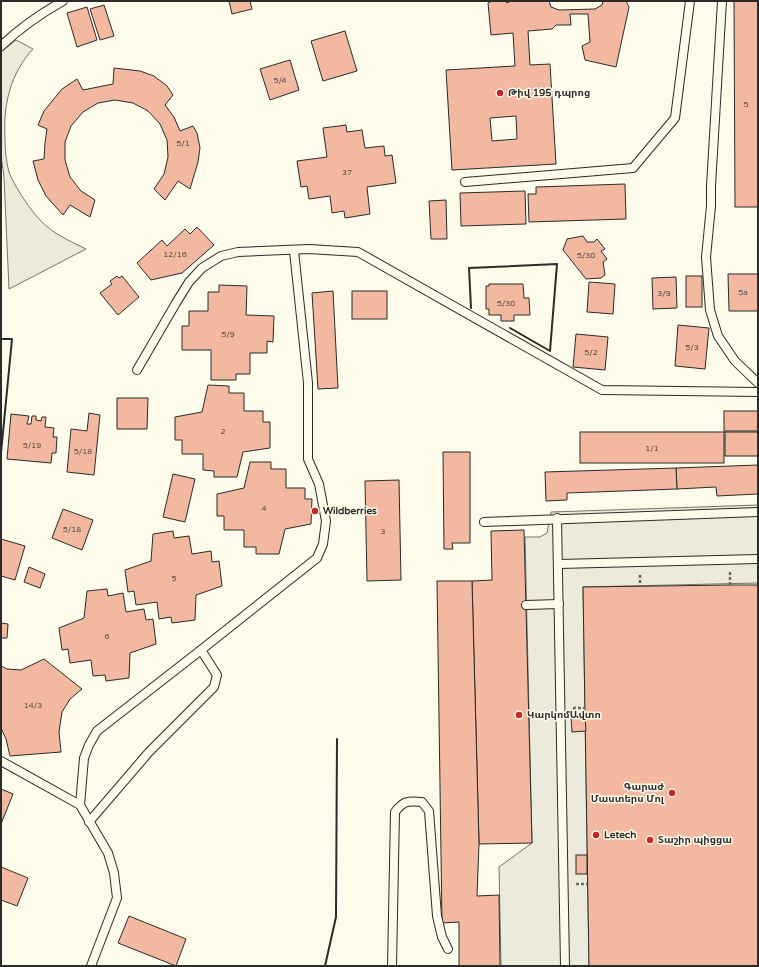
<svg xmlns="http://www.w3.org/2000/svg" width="759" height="967" viewBox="0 0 759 967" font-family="'Varela Round','Noto Sans Armenian',sans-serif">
  <rect width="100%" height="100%" fill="#fdfbea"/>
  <path fill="#ecebdb" stroke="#74746e" d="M 16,40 L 33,49 C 10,74 3,105 5,139 C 5,150 6,161 9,172 C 13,184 31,211 40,220 C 53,234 70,241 86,249 L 9,289 L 4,177 L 1,155 L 1,52 Z"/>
  <polygon fill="#eceadb" stroke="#74746e" points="758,505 758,583 583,587 589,966 501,966 499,867 532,843 525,537 540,537 547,533 551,512"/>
  <g fill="#f2b8a0" stroke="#2b2b2b" fill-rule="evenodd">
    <polygon points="229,1 250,1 252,9 232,14"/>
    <path d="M 492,1 L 505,1 L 507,3 L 511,1 L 549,1 L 551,7 L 559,10 L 595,9 L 602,5 L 603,1 L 626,1 L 629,7 L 616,67 L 585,60 L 582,46 L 590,42 L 588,14 L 570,14 L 571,25 L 556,25 L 552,29 L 528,31 L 530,65 L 550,64 L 556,164 L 452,170 L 446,70 L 515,66 L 513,33 L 491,35 L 488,3 ZM 516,116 L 517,139 L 492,141 L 490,118 Z"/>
    <polygon points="734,1 758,1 758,207 735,207"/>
    <polygon points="104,5 114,36 100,40 90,9"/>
    <polygon points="87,7 97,40 77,47 67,13"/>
    <polygon points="345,31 357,71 323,81 311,41"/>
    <polygon points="290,60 299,90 270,100 260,69"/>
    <polygon points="114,68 140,71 154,76 167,86 173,95 165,105 174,117 180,131 193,126 197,133 200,148 198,162 190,189 178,181 165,200 154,189 164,174 168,157 167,140 160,124 148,111 133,103 115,100 98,103 83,112 71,126 65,142 65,160 70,177 81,191 95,200 90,217 70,205 63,215 46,196 38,180 33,161 44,159 45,143 47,129 38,125 44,111 62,89 77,79 83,90 113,84"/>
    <polygon points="346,125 347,132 362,130 365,148 384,146 385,156 392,155 396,183 367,187 370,214 345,218 344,211 332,213 330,196 309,199 307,186 301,187 297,161 327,157 323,128"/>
    <polygon points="625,184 626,219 529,222 528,194 536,194 536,187"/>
    <polygon points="525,191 526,224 461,226 460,193"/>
    <polygon points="446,200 447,239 431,239 429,201"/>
    <polygon points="197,227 214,245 182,273 151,280 137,263 162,240 167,246 185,229 190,234"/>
    <polygon points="583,236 587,242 594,242 597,239 605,249 601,251 607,259 603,262 605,275 601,278 586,279 563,250 567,239"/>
    <polygon points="728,274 758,274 758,311 729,311"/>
    <polygon points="117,276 119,278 122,276 139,297 118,315 100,293 112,284 110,281"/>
    <rect x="686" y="276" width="16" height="31"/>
    <polygon points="676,277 677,308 653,309 652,278"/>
    <polygon points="589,282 615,284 613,314 587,312"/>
    <polygon points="489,284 523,284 524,298 529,298 530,315 514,315 514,321 501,321 501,315 489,315 489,309 486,309 486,286 489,286"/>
    <polygon points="219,285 247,286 246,315 274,316 273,342 267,341 267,353 250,353 250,374 236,374 236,380 211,380 211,350 182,350 182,326 189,326 189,311 208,311 208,292 219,292"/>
    <polygon points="333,291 338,388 318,389 312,293"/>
    <rect x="352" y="291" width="35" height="28"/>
    <polygon points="678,325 709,328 705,369 675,366"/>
    <polygon points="576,334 608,337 605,370 573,367"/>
    <polygon points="208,385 229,386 229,393 244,393 244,411 263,411 263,422 270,422 270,448 243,452 237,477 214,477 214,471 203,470 203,454 182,454 182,440 175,440 175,417 202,412"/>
    <polygon points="117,398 148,398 147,429 117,429"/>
    <rect x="724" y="411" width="34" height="20"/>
    <polygon points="89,413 100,415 94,475 67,472 71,429 87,431"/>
    <polygon points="11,414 29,416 27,424 31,424 32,416 36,416 36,420 41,421 42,417 46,417 45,427 54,428 53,437 57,437 56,453 52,453 51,463 7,459"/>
    <rect x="580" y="432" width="144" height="31"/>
    <rect x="725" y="432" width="33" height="24"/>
    <polygon points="443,452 470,452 470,543 452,543 453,549 444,549"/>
    <polygon points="250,462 271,462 271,469 286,469 286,488 305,488 305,499 312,499 311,524 285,529 279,554 256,554 256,547 244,547 244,530 224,530 224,516 217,516 217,494 244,488"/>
    <polygon points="758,465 758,494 717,496 716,487 677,489 676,468"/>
    <polygon points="676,468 677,489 567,493 567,500 546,501 545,472"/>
    <polygon points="173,474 195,479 185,522 163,517"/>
    <polygon points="399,480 401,580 367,581 365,481"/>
    <polygon points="63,509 93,520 82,550 52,538"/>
    <polygon points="524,530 532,843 479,844 472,581 492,580 491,531"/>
    <polygon points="173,531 174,538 189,536 192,554 211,551 212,562 219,561 222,586 196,595 195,620 172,623 171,617 159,619 157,602 136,605 134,591 128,592 125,570 151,561 153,534"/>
    <polygon points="1,539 25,546 15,580 1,576"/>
    <polygon points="29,567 45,574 40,588 24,582"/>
    <polygon points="437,581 472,581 479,844 477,896 499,895 500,966 459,966 459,922 442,923"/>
    <polygon points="730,585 758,585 758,966 589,966 583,587"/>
    <polygon points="107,589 108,596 123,593 126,612 144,609 146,620 153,619 156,644 130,653 129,678 106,681 105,675 93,676 91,660 70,663 68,649 62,650 59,628 84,618 87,591"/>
    <polygon points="1,623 8,624 7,638 1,638"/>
    <polygon points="44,659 82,689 70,699 62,712 59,732 61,752 10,756 6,739 1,728 1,666 7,669 21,670"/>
    <polygon points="571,717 585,717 586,731 572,732"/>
    <polygon points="1,789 13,794 1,824"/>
    <rect x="576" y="855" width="11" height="19"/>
    <polygon points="1,867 28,878 17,906 1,900"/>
    <polygon points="129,916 186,939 176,966 118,943"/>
  </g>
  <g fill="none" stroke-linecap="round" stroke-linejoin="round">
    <g stroke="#2b2b2b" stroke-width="10">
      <g id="service">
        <polyline points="722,1 711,186 711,206 706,257 710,310 718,336 735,361 758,383"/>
        <path d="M 1,46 C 20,28 40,14 63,1"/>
        <polyline points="465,182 633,168 675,118 690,1"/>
        <polyline points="137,370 176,303 189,282 202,268 221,256 238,252 309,249 358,252 602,390 758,392"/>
        <polyline points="557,518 565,966"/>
        <polyline points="484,522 758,512"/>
        <polyline points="559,564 758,559"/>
        <polyline points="526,605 559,604"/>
        <polyline points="1,761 80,805"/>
        <polyline points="89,822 149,752 214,687 217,675 201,650"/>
        <polyline points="91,966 117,898 114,873 108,853 80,805 84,758 89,745 97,731 201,650 317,558 323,544 326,521 319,484 308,459 308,383 294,251"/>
        <path d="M 392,966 L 395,812 C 404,800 409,801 422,802 L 429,811 L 437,916 L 442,937 L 448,949"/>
      </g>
    </g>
    <g stroke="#6a6964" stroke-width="2.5" stroke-dasharray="3 2" stroke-linecap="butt">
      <polyline points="730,572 730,585"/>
      <polyline points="640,575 640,586"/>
      <polyline points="573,708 585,708"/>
      <polyline points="576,884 587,884"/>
    </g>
    <use href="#service" stroke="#fdfbea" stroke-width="8"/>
    <g stroke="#2b2b2b" stroke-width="2">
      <polyline points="471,308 469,268 557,264 550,351 510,328"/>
      <polyline points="1,339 12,339 1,453"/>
      <polyline points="325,966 336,917 337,739"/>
    </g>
  </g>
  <g fill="#c62828" stroke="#fdfbea" stroke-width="1.5">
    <circle cx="500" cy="93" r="4"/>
    <circle cx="315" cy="511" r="4"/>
    <circle cx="519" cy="715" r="4"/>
    <circle cx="672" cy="793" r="4"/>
    <circle cx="596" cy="835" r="4"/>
    <circle cx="650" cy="840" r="4"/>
  </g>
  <g text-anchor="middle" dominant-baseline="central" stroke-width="3" stroke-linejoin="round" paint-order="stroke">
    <g font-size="8" fill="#5d4e48">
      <text x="280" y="80">5/4</text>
      <text x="746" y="104">5</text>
      <text x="183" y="143">5/1</text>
      <text x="347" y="172">37</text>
      <text x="175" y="254">12/16</text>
      <text x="586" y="255">5/30</text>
      <text x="743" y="292">5a</text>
      <text x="664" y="293">3/9</text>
      <text x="506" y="303">5/30</text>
      <text x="228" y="334">5/9</text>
      <text x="692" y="347">5/3</text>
      <text x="591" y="352">5/2</text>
      <text x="223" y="431">2</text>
      <text x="32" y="445">5/19</text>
      <text x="652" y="448">1/1</text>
      <text x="83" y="451">5/18</text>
      <text x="264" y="508">4</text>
      <text x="72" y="529">5/18</text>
      <text x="383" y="531">3</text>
      <text x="174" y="578">5</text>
      <text x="107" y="636">6</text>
      <text x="33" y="705">14/3</text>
    </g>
    <g font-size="10" font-weight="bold" fill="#2b2b2b" stroke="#fdfbea" text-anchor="start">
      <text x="508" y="93">Թիվ 195 դպրոց</text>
      <text x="323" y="511">Wildberries</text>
      <text x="527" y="715">ԿարկոմԱվտո</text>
      <text x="664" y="787" text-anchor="end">Գարաժ<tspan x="664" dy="12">Մաստերս Մոլ</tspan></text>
      <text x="604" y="835">Letech</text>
      <text x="658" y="840">Տաշիր պիցցա</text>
    </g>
  </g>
  <rect width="759" height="967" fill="none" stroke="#2b2b2b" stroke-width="4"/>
</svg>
